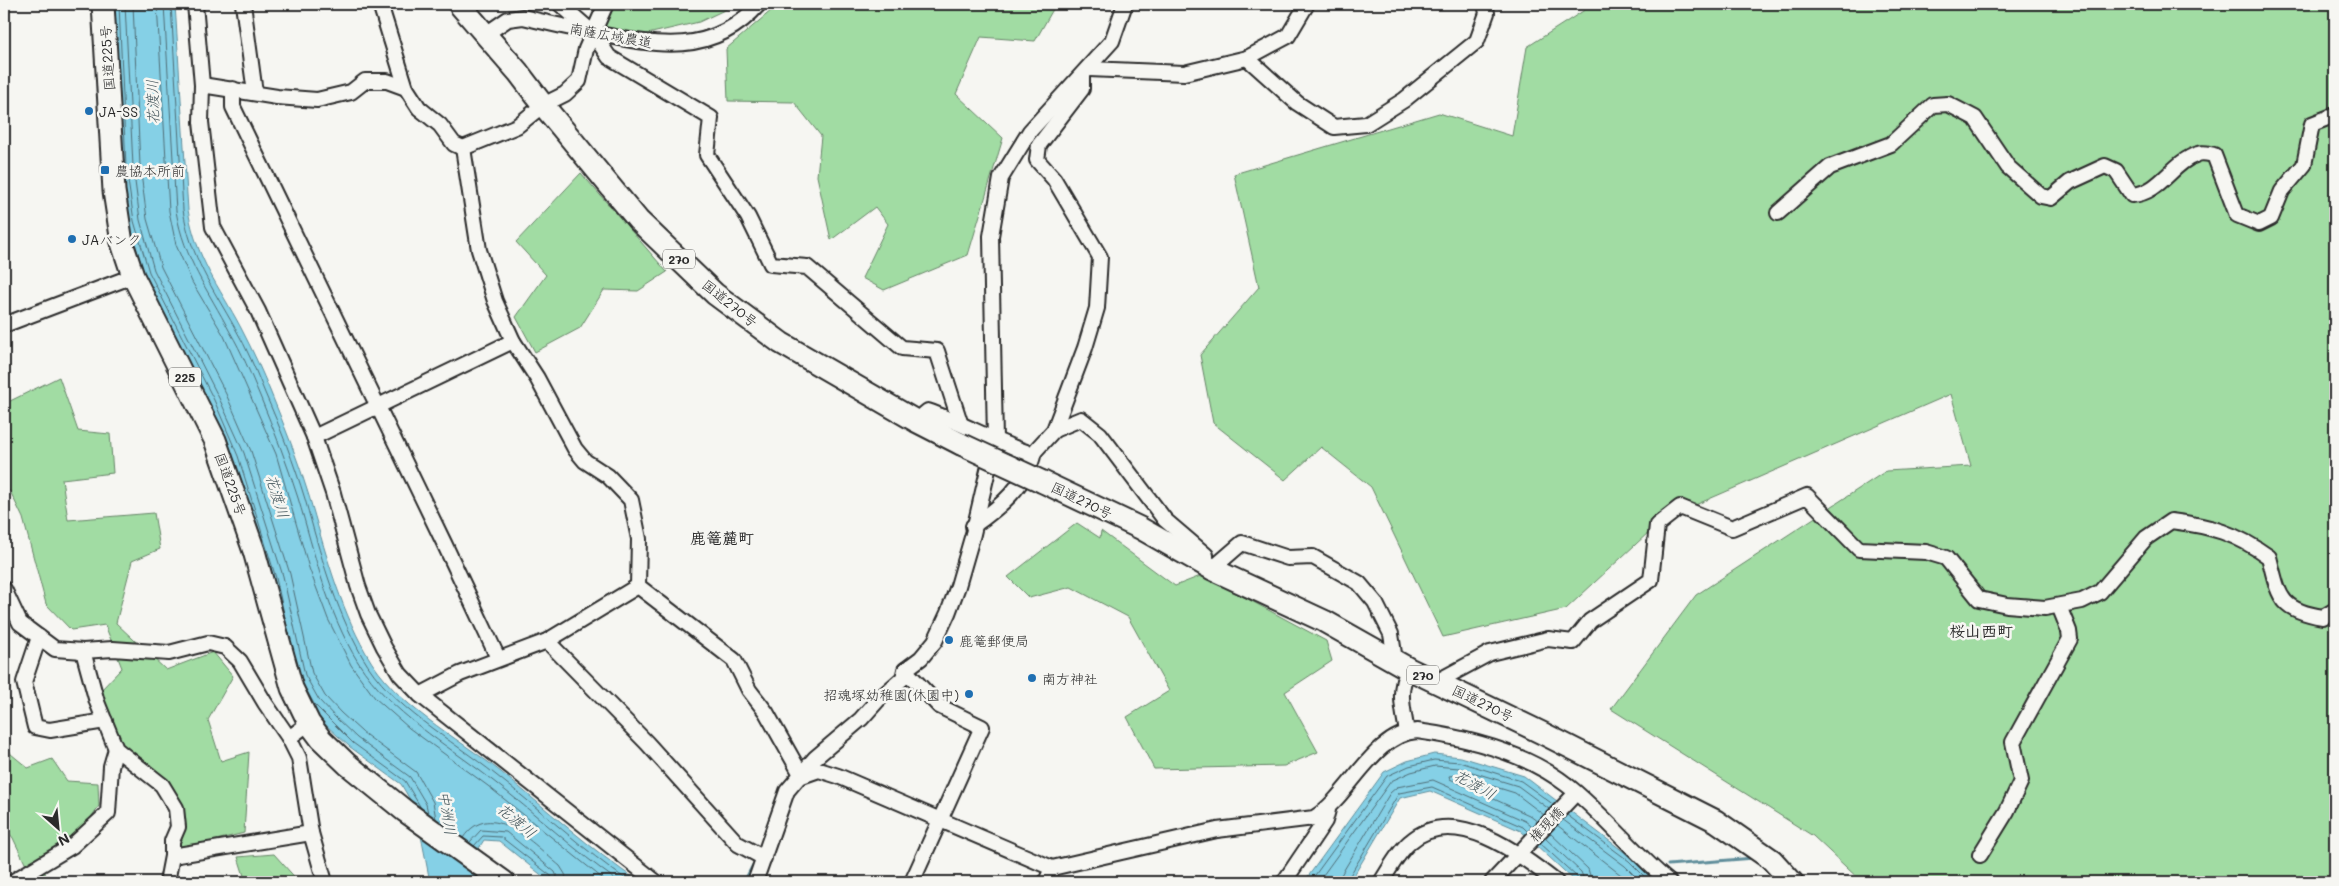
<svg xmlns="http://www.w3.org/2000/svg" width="2339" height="886" viewBox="0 0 2339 886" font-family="Mali,'Klee One',sans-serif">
  <rect width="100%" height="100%" fill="#f6f6f2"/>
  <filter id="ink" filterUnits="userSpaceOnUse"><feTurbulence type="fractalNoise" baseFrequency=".02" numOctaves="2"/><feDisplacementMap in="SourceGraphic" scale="10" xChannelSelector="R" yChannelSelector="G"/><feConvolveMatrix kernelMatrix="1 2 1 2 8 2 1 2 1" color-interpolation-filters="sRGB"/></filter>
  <g filter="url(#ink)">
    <g fill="#a1dca3" stroke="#668467">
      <polygon points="613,4 737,4 699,22 639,36 603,28"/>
      <polygon points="779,4 1056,4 1035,41 981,37 956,94 1003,138 968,255 884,290 862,278 888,224 875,207 831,240 817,176 821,136 794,102 728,101 726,49"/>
      <polygon points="1594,4 2335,4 2335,882 1862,882 1813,836 1611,709 1696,595 1886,471 1971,466 1951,394 1663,519 1566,609 1443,637 1371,487 1321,447 1285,480 1213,423 1200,355 1259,287 1234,174 1439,113 1512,136 1527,47"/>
      <polygon points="581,173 667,272 638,291 604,290 580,328 535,352 516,317 546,275 516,242"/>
      <polygon points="59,377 78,431 110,434 113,473 62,479 68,520 154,513 160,549 132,561 116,623 166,670 213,652 233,676 208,720 221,761 249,752 244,833 180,849 182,810 167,783 119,741 100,691 122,668 105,625 71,630 46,604 23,518 10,491 4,488 4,404"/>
      <polygon points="1077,523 1100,538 1101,531 1175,586 1203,575 1326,641 1332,661 1285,692 1318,752 1284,766 1154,769 1127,717 1169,691 1128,617 1071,587 1029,598 1008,577"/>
      <polygon points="4,740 11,754 28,768 52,759 67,781 98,783 99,806 79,834 48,852 45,873 47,882 34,882 13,838 4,826"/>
      <polygon points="274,854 299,882 273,882 271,879 245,879 238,857"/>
    </g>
    <g fill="#85d0e6" stroke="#618e9b">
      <path d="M 114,4 L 175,4 L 188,210 C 197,261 218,284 241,328 C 252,349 262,371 271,393 C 285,427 298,460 309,496 C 325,550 338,603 366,653 C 396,707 455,735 501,772 C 546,809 591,849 639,882 L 550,882 L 499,841 L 484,840 L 477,851 L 482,882 L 430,882 L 416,810 L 401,784 L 350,747 L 327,726 L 310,707 L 295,680 L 257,530 L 233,457 L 209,403 L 144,274 L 129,222 L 122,167 Z"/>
      <polygon points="1434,754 1461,757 1524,776 1632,858 1657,882 1576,882 1521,831 1430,791 1400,798 1350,882 1304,882 1384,772 1407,761"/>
    </g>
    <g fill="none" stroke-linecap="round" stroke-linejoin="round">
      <g stroke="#4f6d76" stroke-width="1">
        <polyline points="119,4 126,167 134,221 149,272 214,400 238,456 276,578 288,631"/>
        <polyline points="125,4 133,166 140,220 154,270 219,398 244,453 283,576 305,675 319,700 336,718 357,738 410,777 426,804 428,813"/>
        <polyline points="133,4 140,166 147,219 161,267 226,394 251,451 290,574 312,673 325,696 341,713 362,732 416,772 433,802 436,819"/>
        <polyline points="157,4 169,211 176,245 192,282 224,336 276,454 309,568 328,619 351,665 375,698 409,728 488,786 607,882"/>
        <path d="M 164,4 L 176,211 C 184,259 208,290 230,332 C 242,352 251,375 260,396 C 274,430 287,463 298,498 C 315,554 327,612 358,662 C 391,714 445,743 492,780 C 535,813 575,851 619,882"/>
        <path d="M 171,4 L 183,210 C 191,258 212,287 235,328 C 247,348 256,371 265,393 C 280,427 294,463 305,499 C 320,553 334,606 362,656 C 392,709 450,738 496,775 C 541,810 583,850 630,882"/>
        <polyline points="307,691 314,704 353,743 405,781 421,808"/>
        <polyline points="1567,815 1629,861 1650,882"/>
        <polyline points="1562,819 1625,866 1641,882"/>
        <polyline points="1538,822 1529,815 1450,779 1449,776 1457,775 1515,793 1544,815"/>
        <polyline points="1557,825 1630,882"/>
        <polyline points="1550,833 1588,869 1592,882"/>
        <path d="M 463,838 C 491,796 534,845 560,866 L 565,874 L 567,882"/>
        <polyline points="1545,838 1581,872 1585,882"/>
        <polyline points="469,843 481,830 506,832 555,872 559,882"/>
        <polyline points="1540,843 1577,877 1578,882"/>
        <polyline points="474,846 483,836 501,837 551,876 553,882"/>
        <polyline points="1310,882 1387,776 1409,766 1434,760 1460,762 1521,781 1554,805"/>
        <polyline points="1318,882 1391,781 1411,772 1435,766 1459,768 1518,786 1549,809"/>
        <polyline points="1339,882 1341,875 1390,793 1397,787 1433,780 1525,821 1533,827"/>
        <polyline points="1346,882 1399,793 1432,787 1523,827 1528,832"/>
      </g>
      <g stroke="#618e9b" stroke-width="3">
        <polyline points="1668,865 1754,858"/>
        <polyline points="744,882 753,865"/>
      </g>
      <g stroke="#2b2b2b" stroke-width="18">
        <g id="minor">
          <polyline points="195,4 202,85 201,122 213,227 258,311 314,437 333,493 358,586 368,614 384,647 400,674 420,695 460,674 547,641 638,586"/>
          <polyline points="243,4 255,93"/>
          <polyline points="380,4 406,88"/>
          <polyline points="560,4 592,32 609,57 711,118 707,155 748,217 771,264 807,267 902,348 937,351 960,422"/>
          <path d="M 486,34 L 508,19 L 523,17 C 547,23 571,28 595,33 C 656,46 713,57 759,4"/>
          <polyline points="1247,58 1297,103 1334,127 1366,124 1404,100 1477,41 1487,13 1485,4"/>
          <polyline points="1089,69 1184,73 1247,58 1288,36 1307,4"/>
          <polyline points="202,85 277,97 317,100 351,92 365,81 387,81 406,88 419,108 440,125 454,144 463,148 517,126 543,105 565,94 579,81 586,49 606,4"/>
          <polyline points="233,89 233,107 444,543 498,658"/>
          <polyline points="463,148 479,250 495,301 513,341 537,378 575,449 585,461 608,476 631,500 639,539 638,586 734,660 749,690 766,712 802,776"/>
          <path d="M 1778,213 L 1830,167 L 1891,144 L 1933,105 L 1948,104 L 1975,118 L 2008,167 L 2041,196 L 2051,198 L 2070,182 L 2105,166 L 2116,171 L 2132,195 C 2161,193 2172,162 2198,154 C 2203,152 2209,154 2214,155 L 2237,215 L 2259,224 L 2271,218 L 2282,191 L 2304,165 L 2312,124 L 2335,115"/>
          <polyline points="4,325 133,276"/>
          <path d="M 916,421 L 928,411 C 963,423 994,442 1029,453 L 1034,452 L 1054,430 L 1085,348 L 1097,308 L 1100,257 L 1054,179 L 1037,160 L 1039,145 L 1082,89 L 1082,77"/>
          <polyline points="1054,430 1081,419 1100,434 1165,520 1206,555 1206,565"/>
          <polyline points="314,437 513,341"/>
          <path d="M 973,526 C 999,508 1027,485 1034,452"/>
          <polyline points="1212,569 1242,543 1288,558 1313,557 1359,583 1375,602 1391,634 1395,660"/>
          <polyline points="4,589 20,623 55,649 83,651 113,649 169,653 208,643 225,647 240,661 265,703 289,738"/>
          <polyline points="39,637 24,682 35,727 50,730 105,721"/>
          <polyline points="547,641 647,743 738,844 764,858"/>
          <polyline points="83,651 97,702 116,749 162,785 176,808 178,827 172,841 172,856 311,833"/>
          <polyline points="905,670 939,706 982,727 912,882"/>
          <path d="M 1438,681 L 1490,653 L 1548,639 L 1573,642 L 1590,621 L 1651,580 L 1657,525 L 1680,507 L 1732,528 L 1807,496 L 1859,549 L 1926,552 L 1946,558 L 1979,599 L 2007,605 L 2045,608 L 2082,601 L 2100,592 L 2146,538 L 2171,521 C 2211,526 2236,533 2269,557 C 2279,595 2278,610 2323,617 L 2335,610"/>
          <polyline points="420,695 656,882"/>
          <polyline points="309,723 289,738 299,758 311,833 325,882"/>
          <path d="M 1407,732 C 1403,709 1397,689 1409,669"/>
          <path d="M 802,776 L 819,770 L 838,776 L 1052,868 L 1217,830 L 1314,818 C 1350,796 1373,734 1417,731 C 1468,738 1526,753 1567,785 C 1603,813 1633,852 1669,882"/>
          <polyline points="1980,855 2007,811 2021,781 2013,742 2070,639 2069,631 2059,606"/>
          <polyline points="12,882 72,846 108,813 111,766 116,749"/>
          <polyline points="167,882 172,856"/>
          <polyline points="755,882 787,791 815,758 861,719 878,700 903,678 905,670 921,658 935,641 948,613 958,586 973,534 995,440 991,236 1001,178 1030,131 1112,41 1125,4"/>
          <polyline points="1046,882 1052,868"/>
          <polyline points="1284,882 1325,821 1328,810"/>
          <path d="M 1381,882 C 1389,870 1398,852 1410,842 C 1454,803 1520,854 1556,882"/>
          <polyline points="1492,882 1576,793"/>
        </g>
      </g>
      <g stroke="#2b2b2b" stroke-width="25">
        <g id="highway">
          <polyline points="103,4 114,191 122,243 133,276 215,440 254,551 292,688 309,723 321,739 347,764 405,811 504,882"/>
          <polyline points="459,4 518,72 543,105 638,220 715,294 781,343 916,421 961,444"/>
          <polyline points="1043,482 1140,528 1212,569 1324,621 1409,669 1542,733 1716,821 1772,860 1792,882"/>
        </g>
      </g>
      <use href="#minor" stroke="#f6f6f2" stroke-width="14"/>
      <use href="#highway" stroke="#f6f6f2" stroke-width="21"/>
      <g stroke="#2b2b2b" stroke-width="25" stroke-linecap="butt">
        <polyline id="highway-bridge" points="961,444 1043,482"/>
      </g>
      <use href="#highway-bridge" stroke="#f6f6f2" stroke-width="21"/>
    </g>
  </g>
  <g fill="#1f6fb2" stroke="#f6f6f2" stroke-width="2">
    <circle cx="89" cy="111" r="5"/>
    <rect x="100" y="165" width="10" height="10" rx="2.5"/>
    <circle cx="72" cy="239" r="5"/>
    <circle cx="949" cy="640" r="5"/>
    <circle cx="1032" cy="678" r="5"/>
    <circle cx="969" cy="694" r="5"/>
  </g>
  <g text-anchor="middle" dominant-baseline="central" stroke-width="5" stroke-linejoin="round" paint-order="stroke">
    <g fill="#f6f6f2" stroke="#686867" stroke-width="1">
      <rect x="663" y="249.5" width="32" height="19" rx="4"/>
      <rect x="169" y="367.5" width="32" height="19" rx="4"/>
      <rect x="1407" y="665.5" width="32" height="19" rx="4"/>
    </g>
    <g font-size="12" font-weight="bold" fill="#2b2b2b">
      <text x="679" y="259">270</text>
      <text x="185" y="377">225</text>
      <text x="1423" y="675">270</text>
    </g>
    <g font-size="14" fill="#2b2b2b" stroke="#f6f6f2">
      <text transform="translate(611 35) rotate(10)">南薩広域農道</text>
      <text transform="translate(107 58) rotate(-94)">国道225号</text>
      <text transform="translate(730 303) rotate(39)">国道270号</text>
      <text transform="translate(231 484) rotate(70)">国道225号</text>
      <text transform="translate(1082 500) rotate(26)">国道270号</text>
      <text transform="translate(1483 703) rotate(26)">国道270号</text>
      <text transform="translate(1546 824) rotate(-46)">権現橋</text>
    </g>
    <g font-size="14" fill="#2b2b2b" stroke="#f6f6f2" text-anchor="start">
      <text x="99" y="111">JA-SS</text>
      <text x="115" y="170">農協本所前</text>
      <text x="82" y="239">JAバンク</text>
      <text x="959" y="640">鹿篭郵便局</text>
      <text x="1042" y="678">南方神社</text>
      <text x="959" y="694" text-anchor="end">招魂塚幼稚園(休園中)</text>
    </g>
    <g font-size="15" font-style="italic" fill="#42545a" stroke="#f6f6f2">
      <text transform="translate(152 102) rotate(-92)">花渡川</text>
      <text transform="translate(278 496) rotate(73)">花渡川</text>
      <text transform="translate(1475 784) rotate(29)">花渡川</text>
      <text transform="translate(448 813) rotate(81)">中洲川</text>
      <text transform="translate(517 820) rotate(40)">花渡川</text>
    </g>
    <g font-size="16" font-weight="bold" fill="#2b2b2b" stroke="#f6f6f2">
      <text x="722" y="537">鹿篭麓町</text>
      <text x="1981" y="630">桜山西町</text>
    </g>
  </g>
  <rect width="2339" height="886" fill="none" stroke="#f6f6f2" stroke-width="20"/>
  <rect x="10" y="10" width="2319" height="866" fill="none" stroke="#2b2b2b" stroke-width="2" filter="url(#ink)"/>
  <g transform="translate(58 828) rotate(153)" stroke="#f6f6f2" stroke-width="4" paint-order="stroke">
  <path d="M0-4L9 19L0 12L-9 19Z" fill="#2b2b2b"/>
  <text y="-8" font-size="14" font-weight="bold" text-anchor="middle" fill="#2b2b2b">N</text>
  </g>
</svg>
